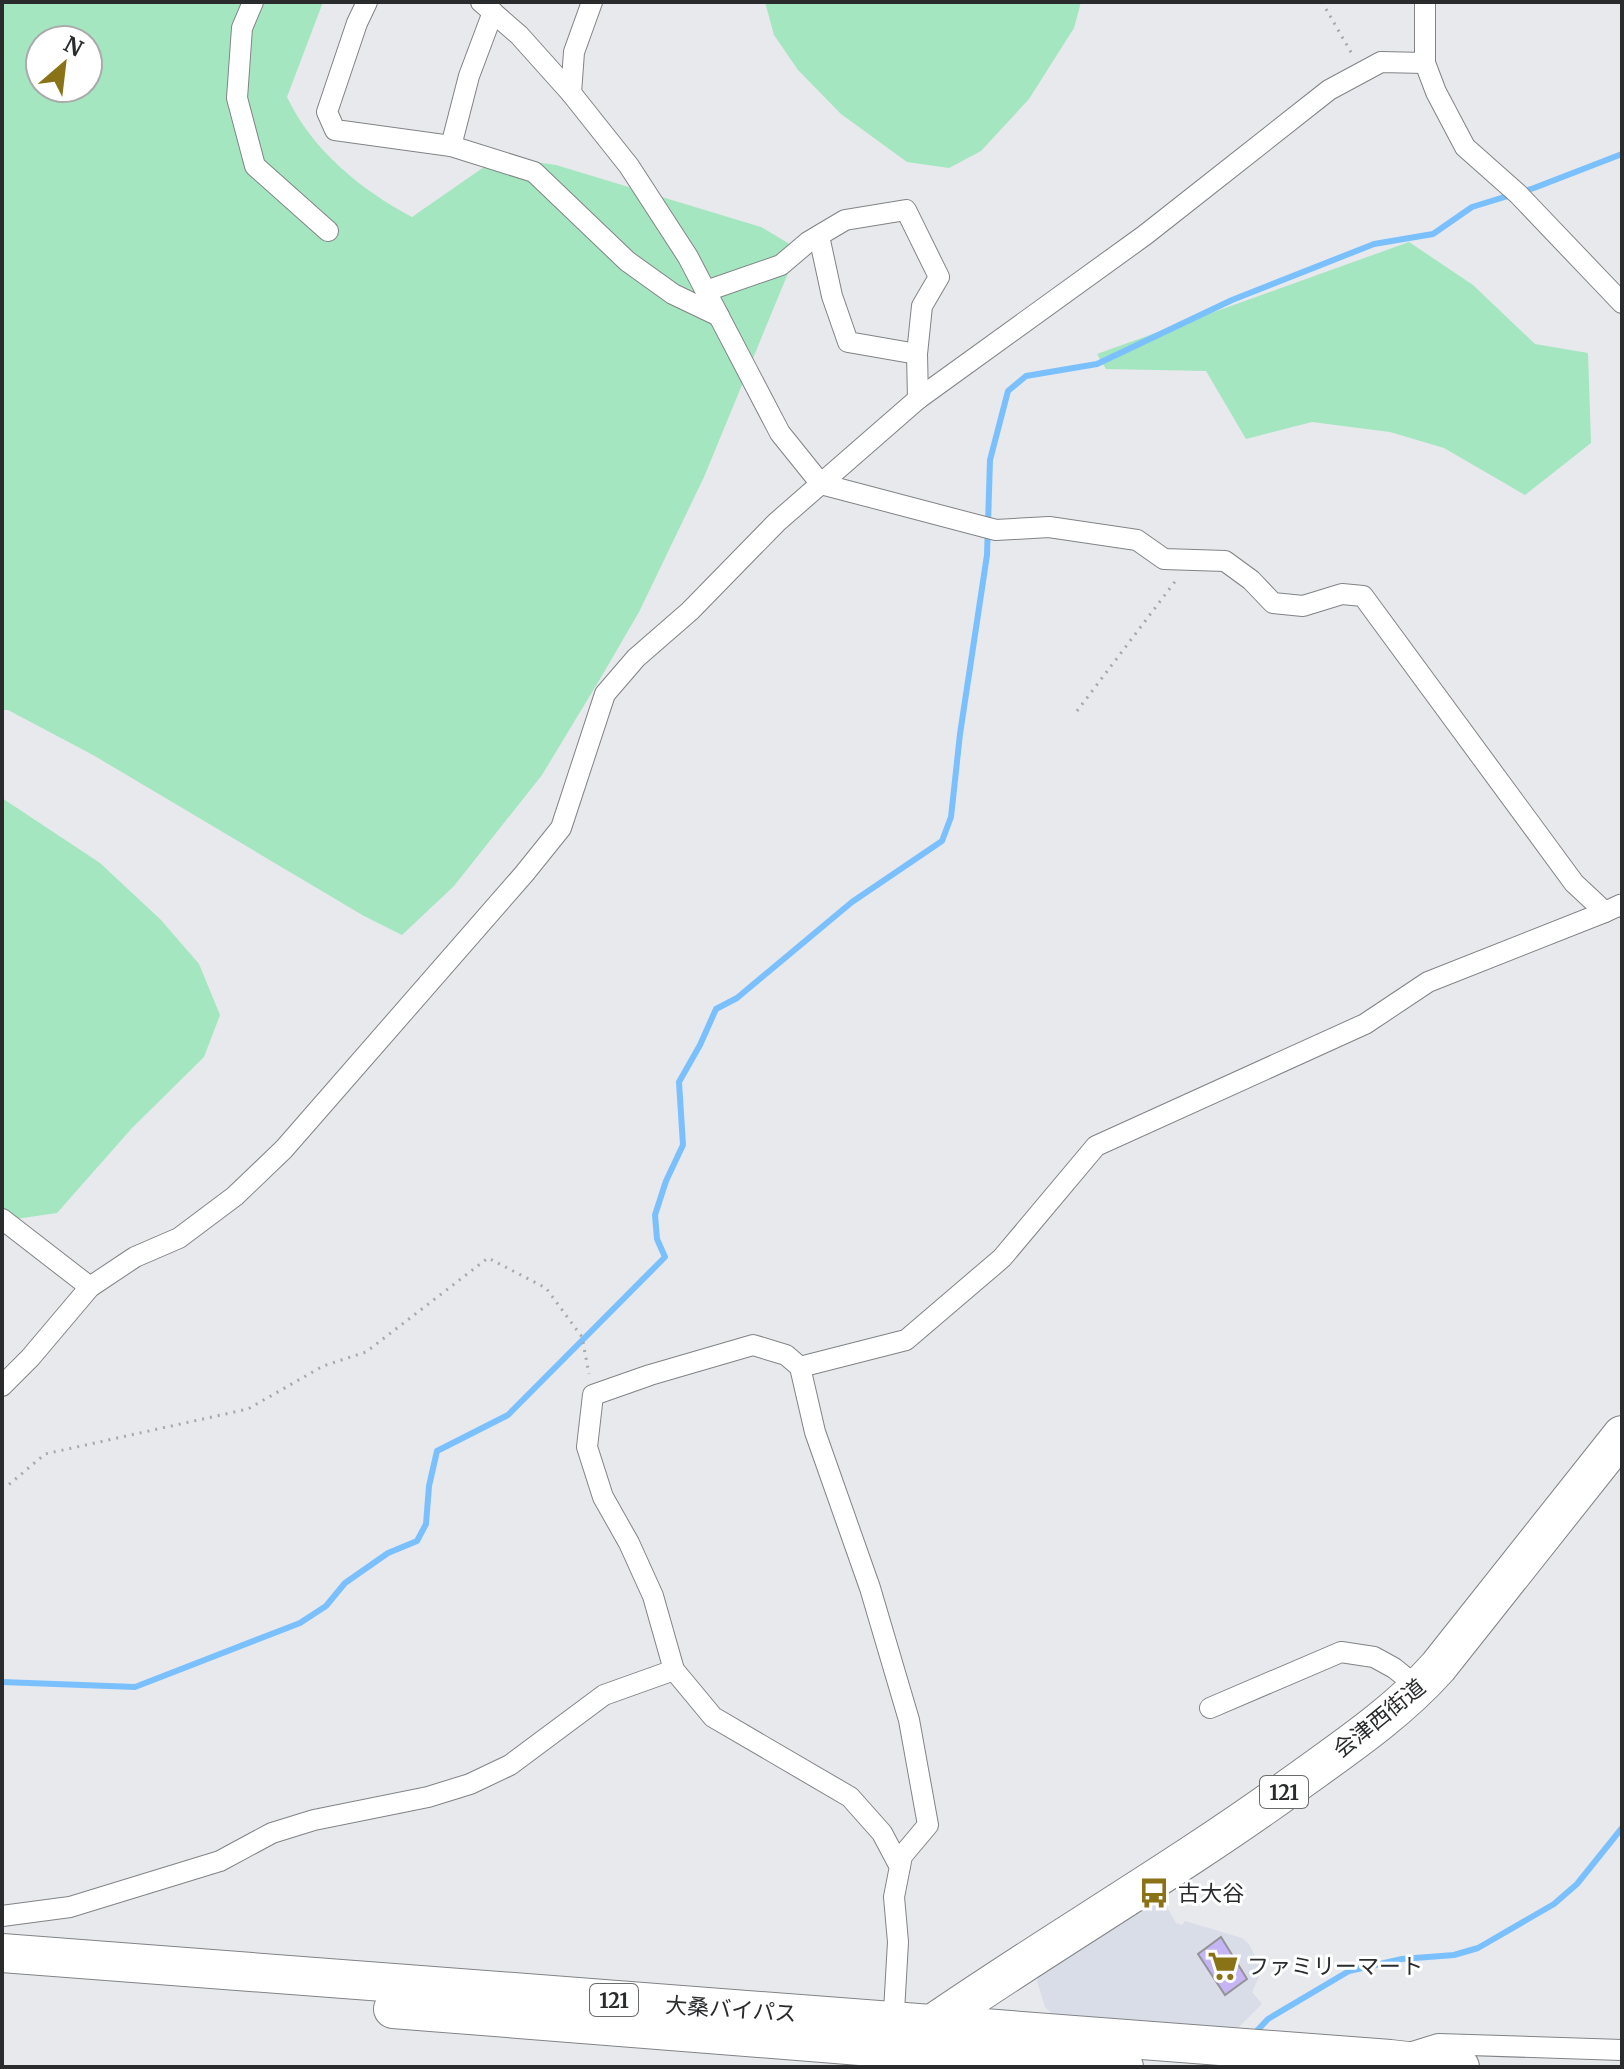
<svg xmlns="http://www.w3.org/2000/svg" width="1624" height="2069" viewBox="0 0 1624 2069" font-family="Merriweather,'Noto Sans JP',serif">
  <rect width="100%" height="100%" fill="#e7e9ed"/>
  <polygon fill="#d8dde7" points="1162,1898 1176,1923 1182,1925 1185,1921 1242,1938 1249,1944 1262,1970 1252,1992 1262,2004 1237,2029 1056,2018 1045,2007 1037,1981 1039,1975 1143,1902 1148,1908"/>
  <g fill="#a4e6bf" fill-rule="evenodd">
    <path d="M 2,2 L 323,2 L 287,97 C 312,150 361,190 412,217 L 484,167 L 521,160 L 556,165 L 761,227 L 798,249 L 704,477 L 639,612 L 600,679 L 542,775 L 454,886 L 402,935 L 364,916 L 93,755 L 8,710 L 2,710 ZM 40,40 L 88,40 L 88,88 L 40,88 Z"/>
    <polygon points="765,2 1081,2 1074,28 1029,99 981,151 949,168 907,162 841,114 798,70 774,35"/>
    <polygon points="1409,242 1473,285 1535,344 1588,353 1591,443 1525,495 1444,448 1390,432 1312,422 1246,439 1206,371 1106,369 1097,354"/>
    <polygon points="2,798 100,863 161,920 199,964 220,1015 204,1057 132,1128 57,1213 2,1221"/>
  </g>
  <g fill="none" stroke-linecap="round" stroke-linejoin="round">
    <g stroke="#7bc0fe" stroke-width="6">
      <polyline points="2,1682 135,1687 300,1623 326,1606 345,1583 388,1553 417,1541 426,1524 429,1486 437,1451 508,1415 665,1257 657,1239 655,1215 666,1181 683,1145 679,1082 700,1045 716,1009 737,998 852,902 942,841 951,817 960,734 987,555 990,460 1008,391 1026,376 1097,364 1232,300 1374,244 1433,234 1472,207 1534,188 1622,154"/>
      <polyline points="1252,2036 1268,2019 1349,1971 1402,1959 1454,1955 1478,1948 1554,1904 1577,1884 1622,1828"/>
    </g>
  </g>
  <polygon fill="#c5b5f5" stroke="#949396" stroke-width="2" points="1221,1937 1247,1979 1225,1995 1198,1954"/>
  <g fill="none" stroke-linecap="round" stroke-linejoin="round">
    <g stroke="#818386" stroke-width="22">
      <g id="street">
        <polyline points="253,2 242,28 237,98 255,166 328,231"/>
        <polyline points="367,2 357,23 327,112 335,130 451,146 534,172 627,261 673,294 719,316"/>
        <polyline points="481,2 519,35 571,93 629,166 688,257 780,433 821,484 996,530 1049,527 1137,540 1164,559 1225,561 1251,580 1273,603 1303,606 1342,594 1363,596 1574,883 1605,912 1620,905 1622,907"/>
        <polyline points="1425,2 1425,63 1436,92 1465,147 1518,194 1622,303"/>
        <polyline points="571,93 574,52 592,2"/>
        <polyline points="451,146 469,76 493,12"/>
        <polyline points="819,236 832,296 848,342 917,354"/>
        <polyline points="706,291 781,265 808,242 845,220 906,210 939,277 922,306 917,354 918,399"/>
        <polyline points="2,1219 90,1287"/>
        <polyline points="800,1367 906,1340 1002,1258 1096,1146 1365,1024 1428,982 1605,912"/>
        <polyline points="2,1386 30,1358 90,1287 135,1257 179,1238 235,1196 284,1149 524,874 561,828 605,694 636,658 690,611 777,522 918,399 1145,235 1329,90 1381,62 1425,63"/>
        <polyline points="1210,1708 1341,1652 1374,1657 1394,1668 1419,1688"/>
        <polyline points="2,1916 70,1907 220,1861 272,1833 314,1820 428,1797 470,1784 510,1765 604,1695 674,1670"/>
        <polyline points="893,2029 898,1942 894,1897 902,1856 928,1825 909,1720 870,1588 815,1432 800,1367 786,1355 753,1345 650,1375 593,1395 587,1447 603,1497 629,1543 653,1596 674,1670 713,1717 850,1797 882,1833 900,1867"/>
        <polyline points="1409,2053 1438,2044 1622,2050"/>
      </g>
    </g>
    <g stroke="#818386" stroke-width="40">
      <g id="highway">
        <polyline points="2,1953 1390,2059 1460,2067"/>
        <polyline points="393,2009 1124,2067"/>
        <path d="M 925,2029 C 1046,1945 1173,1872 1292,1786 C 1343,1749 1396,1714 1438,1667 L 1622,1435"/>
      </g>
    </g>
    <g stroke="#a6a8ab" stroke-width="3" stroke-dasharray="2 6" stroke-linecap="butt">
      <polyline points="1322,2 1352,54"/>
      <polyline points="1077,711 1177,579"/>
      <polyline points="2,1487 6,1487 45,1454 248,1409 323,1366 366,1352 488,1258 546,1288 582,1337 589,1374"/>
    </g>
    <use href="#street" stroke="#fff" stroke-width="20"/>
    <use href="#highway" stroke="#fff" stroke-width="38"/>
  </g>
  <defs>
    <g id="bus-bare" transform="scale(2.4)"><path d="M-5-6H5V4H4V6H2V4H-2V6H-4V4H-5ZM-3.5-4V0h7V-4ZM-3.5 1.2v1.5H-2V1.2ZM2 1.2v1.5H3.5V1.2Z" fill="#897316" stroke="#fff" stroke-width="2.5" paint-order="stroke"/></g>
    <g id="supermarket-bare" transform="scale(2.4)"><path d="M-6-5.5h2.5l.6 2H6L4.5 2H-2.5L-4.4-4H-6ZM-1.5 3.2a1.3 1.3 0 1 0 .1 0ZM3 3.2a1.3 1.3 0 1 0 .1 0Z" fill="#897316" stroke="#fff" stroke-width="2.5" paint-order="stroke"/></g>
  </defs>
  <g fill-rule="evenodd">
    <use href="#bus-bare" x="1154" y="1893"/>
    <use href="#supermarket-bare" x="1223" y="1966"/>
  </g>
  <g text-anchor="middle" dominant-baseline="central" stroke-width="6" stroke-linejoin="round" paint-order="stroke">
    <g fill="#fff" stroke="#6a6b6b" stroke-width="2">
      <rect x="1260" y="1776" width="48" height="32" rx="6"/>
      <rect x="590" y="1984" width="48" height="32" rx="6"/>
    </g>
    <g font-size="20" font-weight="bold" fill="#2a2b2c">
      <text x="1284" y="1792">121</text>
      <text x="614" y="2000">121</text>
    </g>
    <g font-size="22" fill="#2a2b2c" stroke="#fff">
      <text transform="translate(1379 1718) rotate(-39)">会津西街道</text>
      <text transform="translate(731 2009) rotate(4)">大桑バイパス</text>
    </g>
    <g font-size="22" fill="#2a2b2c" stroke="#fff" text-anchor="start">
      <text x="1178" y="1893">古大谷</text>
      <text x="1247" y="1966">ファミリーマート</text>
    </g>
  </g>
  <rect width="1624" height="2069" fill="none" stroke="#2a2b2c" stroke-width="8"/>
  <g transform="translate(64 64) rotate(28)"><circle r="38" fill="#ffffff" stroke="#aaaaab" stroke-width="2"/>
  <path d="M0-6L14 30L0 20L-14 30Z" fill="#897316"/>
  <text y="-12" font-size="22" font-weight="bold" text-anchor="middle" fill="#2a2b2c">N</text>
  </g>
</svg>
